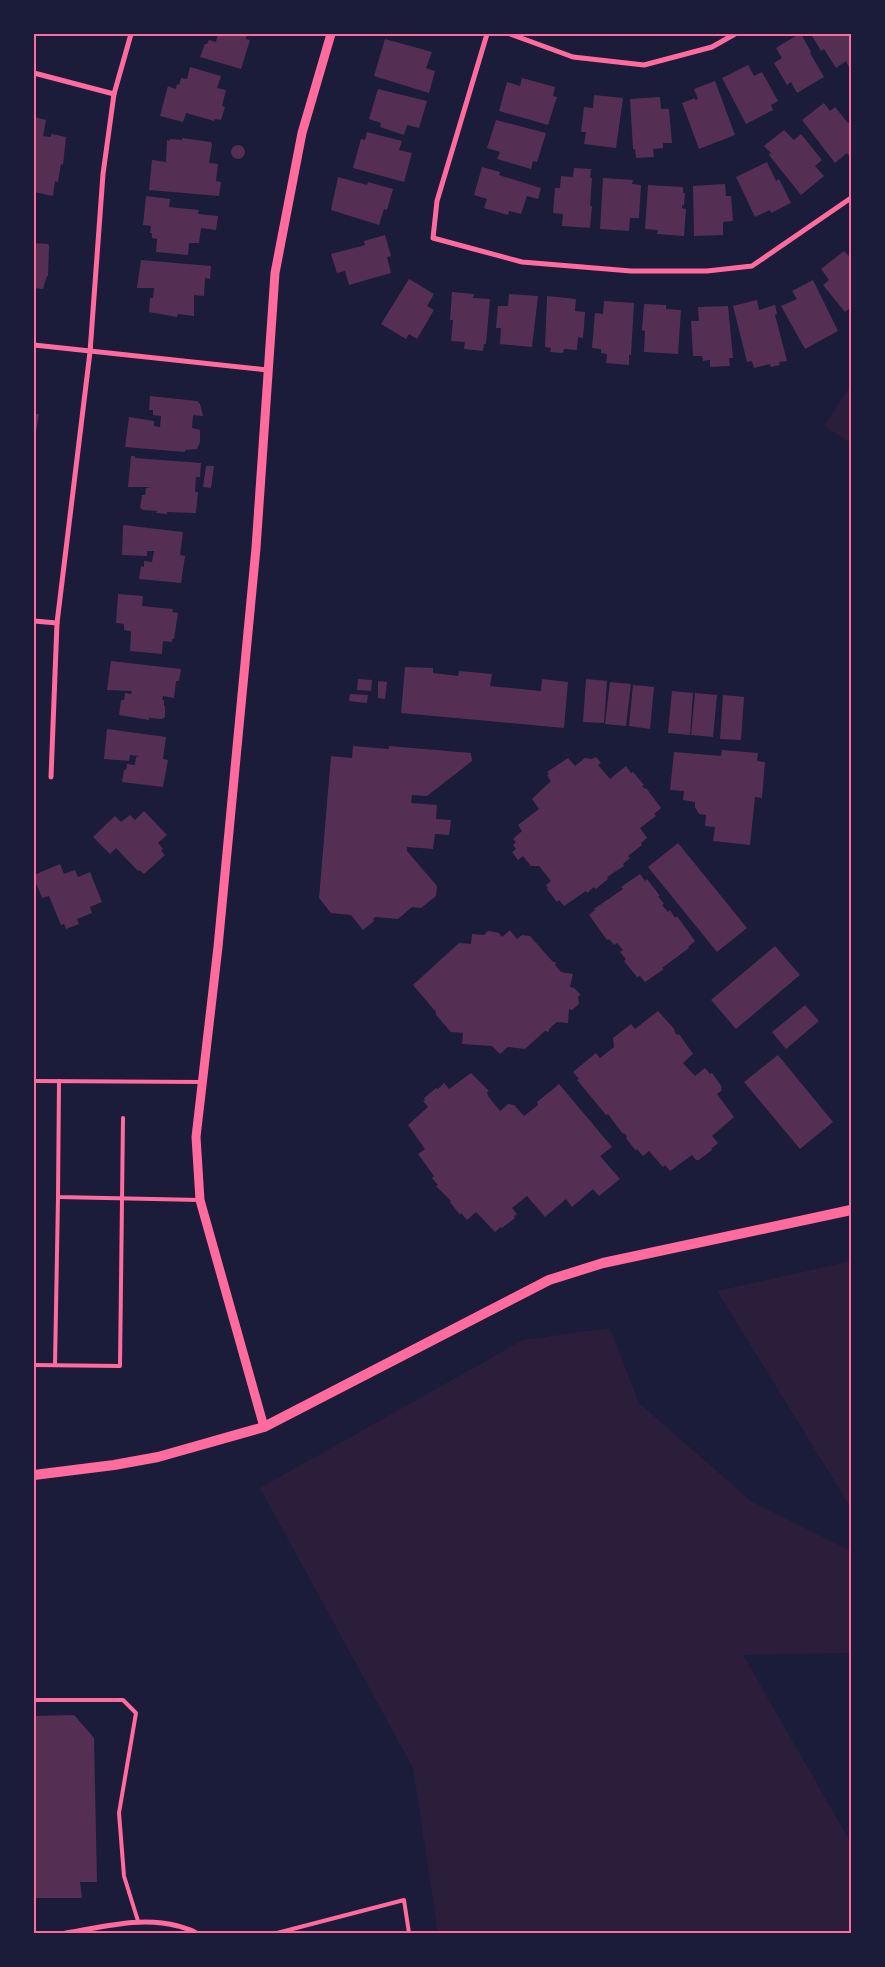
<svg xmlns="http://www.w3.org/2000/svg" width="885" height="1967" viewBox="0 0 885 1967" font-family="Literata,serif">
  <rect width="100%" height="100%" fill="#1b1b3a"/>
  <g fill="#2a1e3b">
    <polygon points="851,385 851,443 824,426"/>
    <polygon points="851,1261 851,1508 717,1291"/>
    <polygon points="610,1328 639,1403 751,1501 851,1551 851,1653 743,1655 851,1843 851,1933 438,1933 413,1768 260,1488 523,1340"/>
  </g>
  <g fill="#542f53">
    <polygon points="218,34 247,34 246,39 250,40 241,69 200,57 205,44 207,44 209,40 216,42"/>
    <polygon points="799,34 801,34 811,52 810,53 824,77 797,93 791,82 787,85 774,63 782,58 776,48"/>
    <polygon points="811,34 851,34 851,66 849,67 846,61 836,68 824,49 821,51"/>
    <polygon points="385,39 432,52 426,68 435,71 429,93 374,76"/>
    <polygon points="748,65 754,76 762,72 778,101 771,105 773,110 746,124 722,78"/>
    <polygon points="190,67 221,76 217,88 226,90 222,106 225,107 221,120 215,119 214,121 186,113 183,122 160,116 168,86 176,89 177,84 179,85 181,78 187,79"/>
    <polygon points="522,78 555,87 553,96 557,97 548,125 499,111 507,82 520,86"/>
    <polygon points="715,81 735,135 699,149 682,103 695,98 695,100 698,99 694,89"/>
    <polygon points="378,89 427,101 419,128 407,125 404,135 380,127 381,123 369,119"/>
    <polygon points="594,95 623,98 616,148 584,144 586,132 581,132 584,107 593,108"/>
    <polygon points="660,97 661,109 669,109 672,143 663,143 663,148 653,149 654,157 636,158 635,149 633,149 630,99"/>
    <polygon points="824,103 830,111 835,107 848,123 851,122 851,154 849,156 847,153 835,163 802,120"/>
    <polygon points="34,117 46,120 43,136 51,137 51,134 66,137 63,165 61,164 58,182 55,181 53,196 34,192"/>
    <polygon points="496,120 546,133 537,162 533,161 531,169 497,159 500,152 487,148"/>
    <polygon points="784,130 794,140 801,134 822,160 815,166 824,176 801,195 769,155 771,153 764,146"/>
    <polygon points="367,132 402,141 399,150 412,153 404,182 353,168 361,139 365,140"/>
    <polygon points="182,138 211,142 212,145 209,163 218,164 216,181 221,182 219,196 149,190 152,160 166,162 167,140 170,141 170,139 182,140"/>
    <circle cx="238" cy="152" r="7"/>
    <polygon points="767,162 776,181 779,179 791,203 771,213 770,210 755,217 736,177"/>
    <polygon points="482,167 500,172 499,175 541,188 538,199 527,196 521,214 509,211 508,215 484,208 487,199 474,195"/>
    <polygon points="574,168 591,169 590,178 592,178 590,206 592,206 590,228 562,226 563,214 553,213 555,188 560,188 561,176 573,177"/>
    <polygon points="338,177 367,185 368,182 393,189 387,210 384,209 379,225 331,210"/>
    <polygon points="603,178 633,180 632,184 641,185 639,218 630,218 629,231 600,229"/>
    <polygon points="725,184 726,196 731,196 733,221 723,222 723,235 694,236 693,186"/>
    <polygon points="648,185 683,187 683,193 685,193 684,205 682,205 682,208 686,209 684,236 657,234 658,230 645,229"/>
    <polygon points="146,196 170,199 169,207 199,210 198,214 218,216 216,230 201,228 199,243 189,243 188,255 156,252 157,239 152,238 152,233 150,233 151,226 143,225"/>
    <polygon points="385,235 391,256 387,257 391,273 349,285 345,271 337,273 331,254 365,245 364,241"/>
    <polygon points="34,243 48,244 49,246 48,276 47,276 43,289 34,288"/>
    <polygon points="844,251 851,258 851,307 845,312 823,285 829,280 821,269"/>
    <polygon points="141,260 211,266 210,279 205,278 204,296 194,295 194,316 178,314 177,317 149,312 150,298 153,298 154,288 137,288"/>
    <polygon points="409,279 434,294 427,306 434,310 417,339 409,334 406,339 381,324"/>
    <polygon points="813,280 838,331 805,349 781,306 797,299 792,291"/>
    <polygon points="452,292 474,294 473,298 490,299 486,344 484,344 483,351 464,349 465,342 451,341 453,320 450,320"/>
    <polygon points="509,294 538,296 532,347 500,344 501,328 496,328 498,306 508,306"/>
    <polygon points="547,296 576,299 575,311 585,312 583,338 578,337 577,350 564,349 563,353 550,352 551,348 545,347"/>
    <polygon points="757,300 759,310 775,305 777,314 775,315 787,361 779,362 780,365 771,367 770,364 754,368 752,361 747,362 733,306"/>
    <polygon points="604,301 634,303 631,355 629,355 629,365 606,363 607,354 601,353 601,349 592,348 595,313 603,314"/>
    <polygon points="644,304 666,305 666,309 681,310 678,354 644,352 645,331 642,330"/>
    <polygon points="728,306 733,358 729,358 730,366 710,367 710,360 703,361 702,356 693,356 691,321 699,321 698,307"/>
    <polygon points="150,396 197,401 200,404 203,416 193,415 192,428 200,430 200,442 197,449 185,450 185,452 125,447 129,417 154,421 154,426 160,427 161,416 153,415 153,410 149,410"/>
    <polygon points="34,414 39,414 35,438 34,438"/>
    <polygon points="131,456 135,456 135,458 201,463 200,477 196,477 195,492 198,492 196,513 167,512 167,514 156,513 157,511 143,510 140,508 142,495 145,495 146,488 152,487 128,487"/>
    <polygon points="206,466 214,466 211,488 203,487"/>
    <polygon points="123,525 183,532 180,555 185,556 181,583 139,579 141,566 144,567 144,561 152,562 154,551 147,551 147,556 122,555"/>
    <polygon points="118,594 143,596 142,606 173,609 172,612 178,613 174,639 172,639 172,642 163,641 162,654 130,651 131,631 124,630 124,624 116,623"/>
    <polygon points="111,661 181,669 179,681 176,681 174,698 163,696 162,700 164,700 164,706 165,706 165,717 162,719 149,718 149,720 119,715 121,700 124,700 125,693 131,694 132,691 107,690"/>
    <polygon points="405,667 433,668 433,673 458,676 459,671 492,674 490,686 541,691 542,679 568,682 564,728 401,713"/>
    <polygon points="358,679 372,680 371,691 357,690"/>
    <polygon points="586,679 607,681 604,723 583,722"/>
    <polygon points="378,681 387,682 385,699 378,698"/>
    <polygon points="610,682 631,684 626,726 605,724"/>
    <polygon points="633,685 654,687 650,729 629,726"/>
    <polygon points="672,691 693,693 690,735 668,733"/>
    <polygon points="695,693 717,695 713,737 691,735"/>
    <polygon points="350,694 368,695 367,703 349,701"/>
    <polygon points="723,695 744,697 741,740 720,739"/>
    <polygon points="107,729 166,737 163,759 168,760 163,787 122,782 124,770 126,770 127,764 135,765 136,757 139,756 130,755 129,761 104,759"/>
    <polygon points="353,746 389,749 389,746 471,753 472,761 427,796 412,795 411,803 437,805 436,819 451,820 449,835 435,834 433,849 407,847 407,851 437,886 436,896 421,908 412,907 398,919 375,917 373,919 374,921 363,930 351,915 331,913 319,898 331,756 352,758"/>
    <polygon points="722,750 758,753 757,761 765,762 762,798 755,797 750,845 713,841 715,827 705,826 706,815 699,814 695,807 695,802 683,800 684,791 670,790 674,752 721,756"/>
    <polygon points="596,757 601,763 598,765 610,779 626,766 631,773 633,772 644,785 642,786 645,789 646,788 661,808 654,814 656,816 640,828 647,838 641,843 642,845 628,856 630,858 623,864 624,866 607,877 608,879 596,889 594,887 587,893 586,891 564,906 559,900 557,902 547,889 548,888 546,885 551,881 539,866 531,866 523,856 518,860 512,852 516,849 513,845 516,842 513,839 522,831 518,825 539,809 532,799 551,781 547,775 549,774 547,772 568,758 575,766 585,758 592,759"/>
    <polygon points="144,811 167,835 158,843 163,849 161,851 165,855 144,874 139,870 138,871 116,848 110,854 93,837 115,816 121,822 130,815 135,820"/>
    <polygon points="678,843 747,928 717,952 648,867"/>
    <polygon points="60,864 64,874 75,870 78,877 90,872 102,902 90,907 92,913 77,919 79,924 66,929 64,924 61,925 49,896 42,898 34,878 34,875"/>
    <polygon points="640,874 645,881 647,879 660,896 658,896 664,904 662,905 668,912 670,910 675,918 677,916 695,941 688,947 689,948 662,968 664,969 645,982 640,976 637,977 624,961 626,959 620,952 623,950 617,943 614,945 609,939 607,940 589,915 595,910 594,909 623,889 621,887"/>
    <polygon points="510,930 517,939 522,935 530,936 553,962 556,962 555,965 561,972 573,974 570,987 574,988 581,995 578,996 579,1004 572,1010 569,1009 568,1023 557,1022 549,1029 549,1032 545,1031 525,1049 508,1047 500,1054 492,1046 462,1044 463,1033 451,1032 436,1015 436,1012 413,985 459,943 471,944 472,934 484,935 488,931 499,933 502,937"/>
    <polygon points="775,946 800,975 736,1029 711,1000"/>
    <polygon points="805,1005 819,1021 786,1049 772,1032"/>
    <polygon points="658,1011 675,1030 674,1031 677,1035 679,1034 693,1054 683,1063 695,1076 705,1068 710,1074 712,1073 722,1087 721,1088 722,1090 717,1094 734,1117 712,1136 718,1143 711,1149 712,1150 699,1160 696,1160 692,1155 670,1171 665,1165 663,1167 649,1151 643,1156 637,1149 636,1151 626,1138 627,1136 624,1133 623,1134 608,1114 606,1115 577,1080 579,1079 573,1072 596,1053 600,1058 614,1047 613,1038 631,1024 635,1029"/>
    <polygon points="778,1055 833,1122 800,1149 744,1082"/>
    <polygon points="471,1073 489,1091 487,1092 488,1096 500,1111 508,1104 514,1105 524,1116 538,1105 537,1102 559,1084 612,1147 600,1156 620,1179 599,1196 593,1189 572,1207 566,1199 545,1217 527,1196 512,1208 517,1214 514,1216 515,1218 502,1228 501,1227 495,1232 476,1212 467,1220 461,1213 460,1215 450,1202 451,1201 436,1186 438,1185 432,1178 434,1176 418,1154 425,1149 408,1125 428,1107 423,1101 425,1100 424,1098 436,1088 438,1089 444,1083 449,1089"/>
    <polygon points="74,1715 94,1738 97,1882 80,1882 82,1898 34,1898 34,1716"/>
  </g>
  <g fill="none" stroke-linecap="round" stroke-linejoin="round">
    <g stroke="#ff6b9d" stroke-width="4">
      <polyline points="34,1081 202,1082"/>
      <polyline points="59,1081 58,1197 200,1200"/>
      <polyline points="34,1365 120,1366 123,1118"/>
      <polyline points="55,1365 58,1197"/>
      <polyline points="34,1700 123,1700 136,1713 119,1813 124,1876 138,1921"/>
      <polyline points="277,1933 404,1900 409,1933"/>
    </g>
    <g stroke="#ff6b9d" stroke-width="5">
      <polyline points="487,34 437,201 433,238 522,262 631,271 707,271 752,266 851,198"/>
      <polyline points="510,34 573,57 644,65 712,47 735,34"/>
      <polyline points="34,73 114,94"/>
      <polyline points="34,345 267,370"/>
      <polyline points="34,621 57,623"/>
      <polyline points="51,777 57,623 90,352 103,174 114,94 131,34"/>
      <path d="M 66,1933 C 104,1927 140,1916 178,1926 C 184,1928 190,1929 196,1933"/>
    </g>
    <polyline stroke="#ff6b9d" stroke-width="9" points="264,1427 200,1200 196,1137 218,947 256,548 275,273 302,133 331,34"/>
    <polyline stroke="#ff6b9d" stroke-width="10" points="34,1475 114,1465 158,1457 264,1427 549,1280 603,1263 851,1210"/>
  </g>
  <rect width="885" height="1967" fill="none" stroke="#1b1b3a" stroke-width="70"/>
  <rect x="35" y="35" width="815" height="1897" fill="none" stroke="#ff6b9d" stroke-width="2"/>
</svg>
